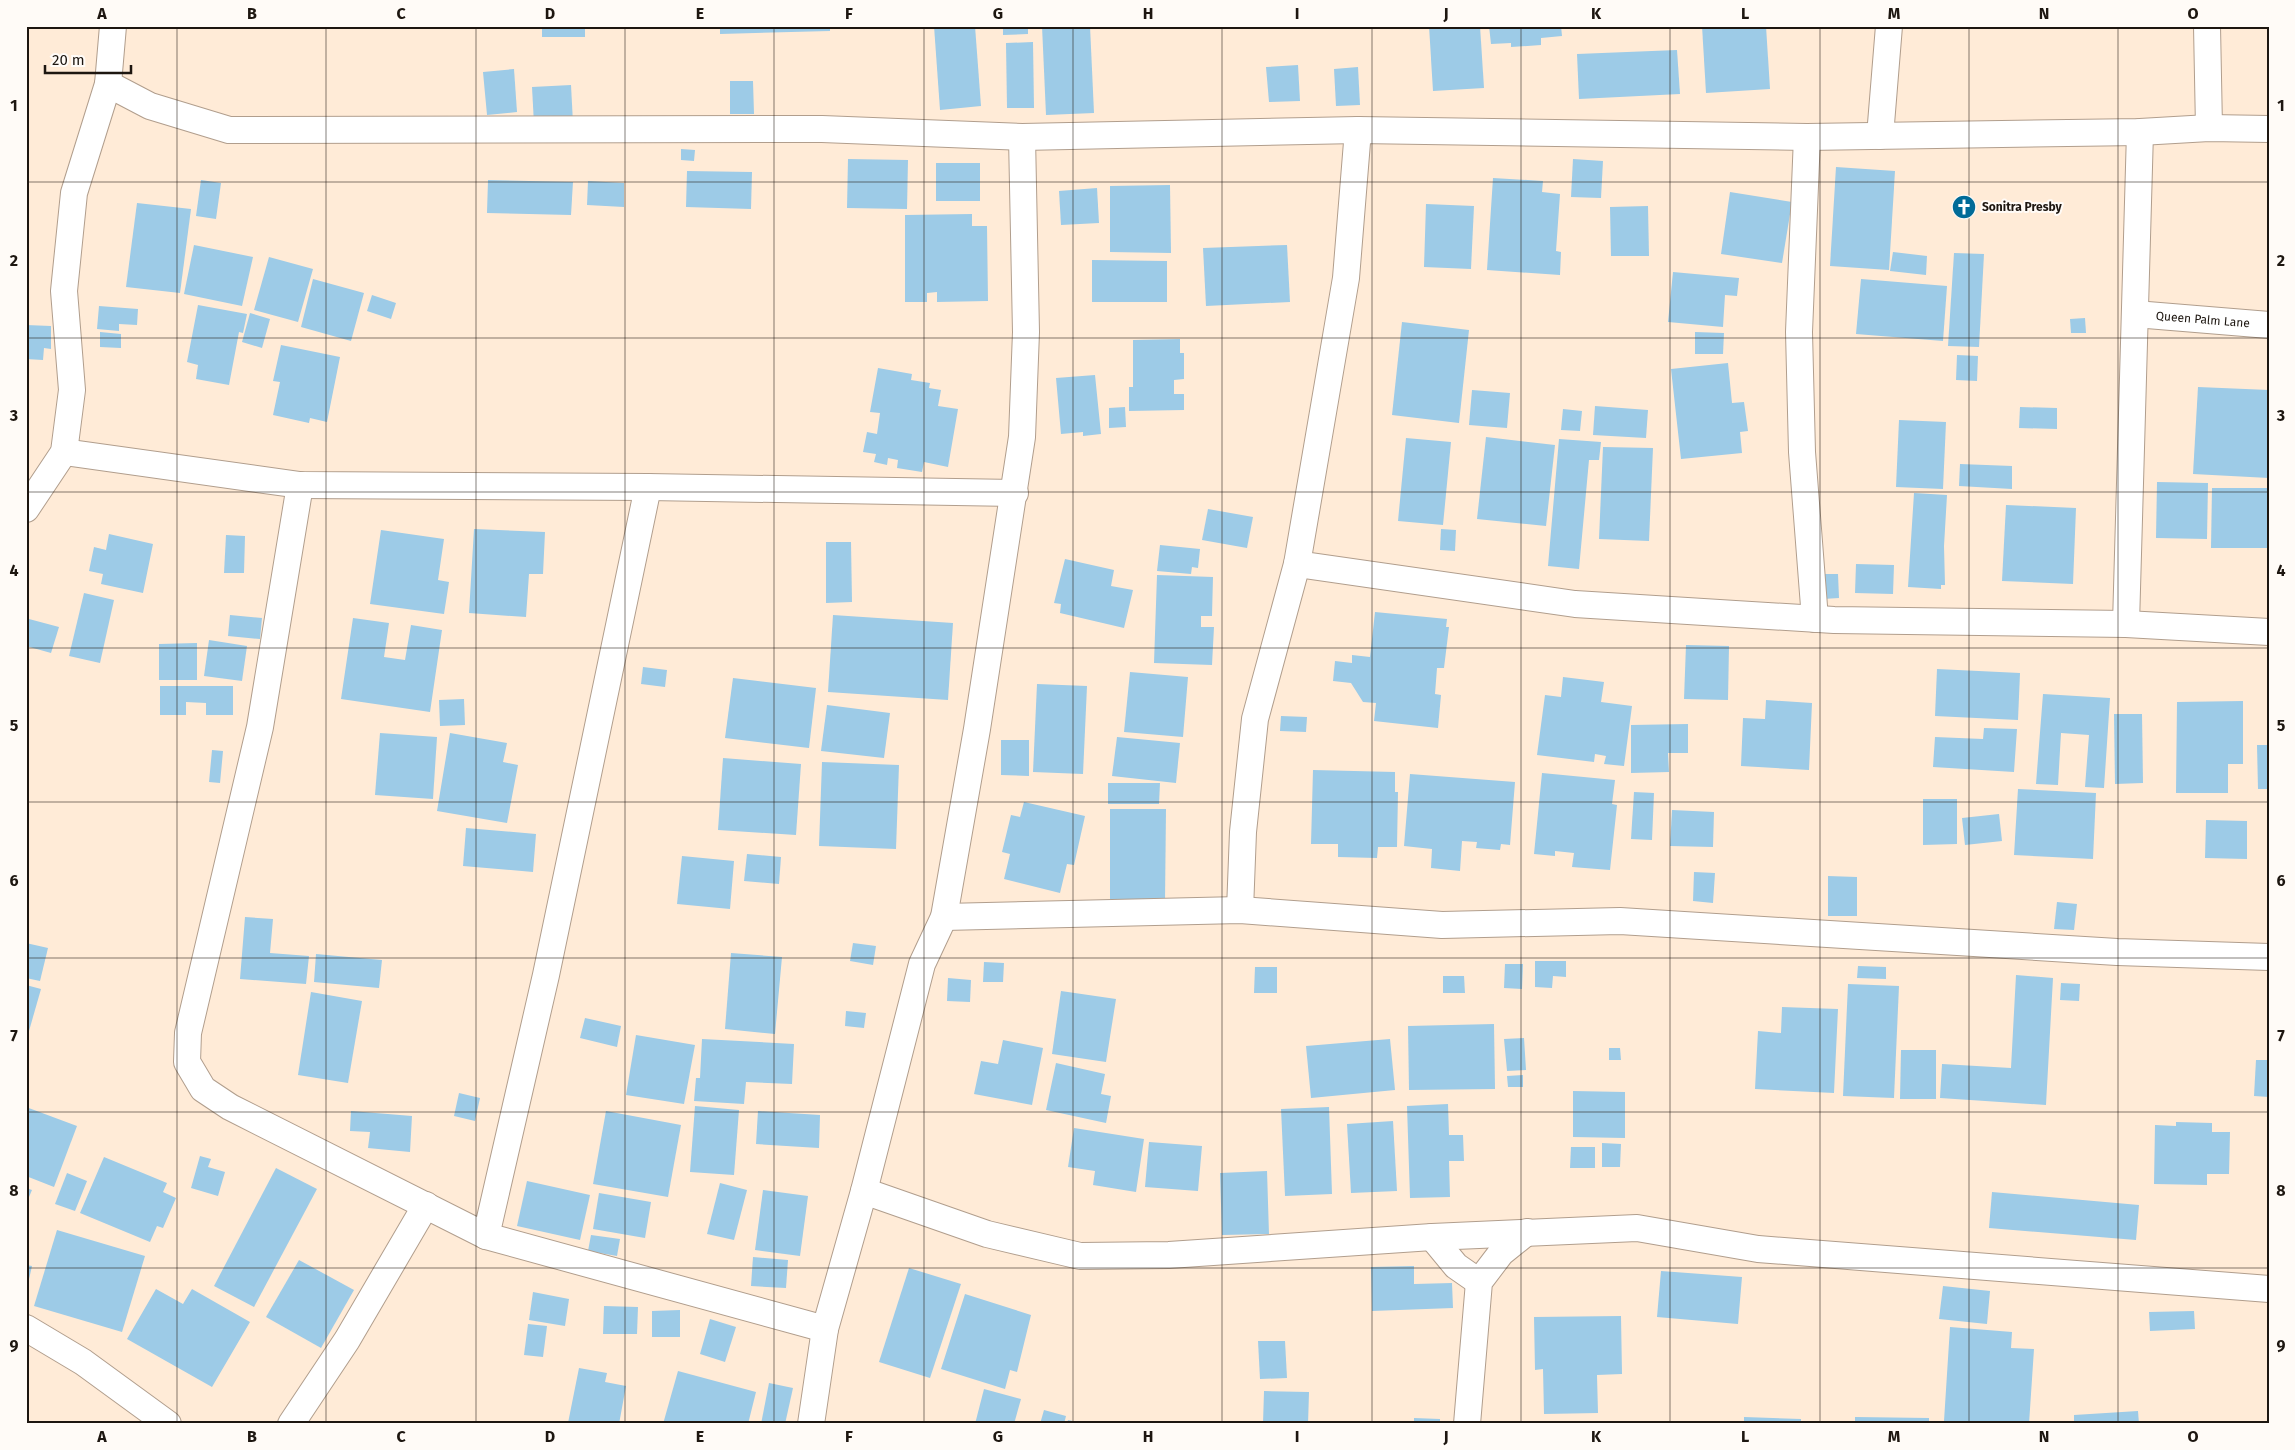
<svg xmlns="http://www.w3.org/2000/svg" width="2295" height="1450" viewBox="0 0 2295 1450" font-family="'Fira Sans',sans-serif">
  <rect width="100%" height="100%" fill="#ffebd7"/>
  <g fill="#9dcbe7">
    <polygon points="515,26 585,26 585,37 542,37 542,29 515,29"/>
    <polygon points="720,26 830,26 830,31 720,34"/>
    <polygon points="934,26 975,26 981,106 940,110"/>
    <polygon points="1003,26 1028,26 1028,34 1003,35"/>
    <polygon points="1042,26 1090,26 1094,113 1046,115"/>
    <polygon points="1429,26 1480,26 1484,88 1433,91"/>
    <polygon points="1489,26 1561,26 1562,36 1541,38 1541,45 1511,47 1511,43 1491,44"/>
    <polygon points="1702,26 1766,26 1770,89 1706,93"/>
    <polygon points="1033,42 1034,108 1007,108 1006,43"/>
    <polygon points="1677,50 1680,94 1579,99 1577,54"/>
    <polygon points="1298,65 1300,101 1269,102 1266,67"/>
    <polygon points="1358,67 1360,105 1336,106 1334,69"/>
    <polygon points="514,69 517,112 487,115 483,72"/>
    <polygon points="730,81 753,81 754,114 730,114"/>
    <polygon points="571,85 573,123 534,124 532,87"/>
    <polygon points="681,149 695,150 694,161 681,160"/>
    <polygon points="848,159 908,160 907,209 847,208"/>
    <polygon points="1573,159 1603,161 1601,198 1571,197"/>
    <rect x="936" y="163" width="44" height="38"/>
    <polygon points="1836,167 1895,171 1889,270 1830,266"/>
    <polygon points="687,171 752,172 751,209 686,207"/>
    <polygon points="1493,178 1543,181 1542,192 1560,194 1556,251 1561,252 1560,275 1487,270"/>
    <polygon points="201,180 221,183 216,219 196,216"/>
    <polygon points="488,180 573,182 571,215 487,213"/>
    <polygon points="588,181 624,183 624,207 587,205"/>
    <polygon points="1170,185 1171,253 1110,252 1110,186"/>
    <polygon points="1097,188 1099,223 1061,225 1059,191"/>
    <polygon points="1730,192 1792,202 1782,263 1721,254"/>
    <polygon points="137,203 191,209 180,293 126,287"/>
    <polygon points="1426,204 1474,206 1471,269 1424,267"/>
    <polygon points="1648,206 1649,256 1611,256 1610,207"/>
    <polygon points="972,214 972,226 987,226 988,301 937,302 937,292 927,293 927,302 905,302 905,215"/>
    <polygon points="194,245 253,257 242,306 184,294"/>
    <polygon points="1287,245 1290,302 1206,306 1203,248"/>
    <polygon points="1893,252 1927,256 1926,275 1890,271"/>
    <polygon points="1954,253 1984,254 1979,347 1948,346"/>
    <polygon points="269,257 313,269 298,322 254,310"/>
    <polygon points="1092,260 1167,261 1167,302 1092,302"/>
    <polygon points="1673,272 1739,278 1737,296 1725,295 1723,327 1668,322"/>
    <polygon points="313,279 364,293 351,341 301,327"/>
    <polygon points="1861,279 1947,286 1943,341 1856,334"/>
    <polygon points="372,295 396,303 391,319 367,311"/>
    <polygon points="198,305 247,314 243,333 239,332 229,385 196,379 198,365 187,362"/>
    <polygon points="99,306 138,309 137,325 119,324 119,331 97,329"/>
    <polygon points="250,313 270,319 262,348 242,342"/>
    <polygon points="2085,318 2086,333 2071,333 2070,319"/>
    <polygon points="1402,322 1469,330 1459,423 1392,415"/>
    <polygon points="26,325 51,326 51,349 44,348 43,360 26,359"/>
    <polygon points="100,332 121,334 121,348 100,347"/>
    <polygon points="1695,332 1724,333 1723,354 1695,354"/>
    <polygon points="1180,339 1180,353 1184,353 1184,379 1174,380 1174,394 1184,394 1184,410 1129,411 1129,387 1133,387 1133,340"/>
    <polygon points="281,345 340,357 327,422 310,418 309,423 273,415 280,382 273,381"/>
    <polygon points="1957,355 1978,356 1977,381 1956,380"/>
    <polygon points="1728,363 1732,403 1744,402 1748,431 1740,432 1742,453 1681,459 1671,369"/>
    <polygon points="878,368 912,374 911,380 930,383 929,388 941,390 938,406 958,409 948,467 924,462 922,472 897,468 898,460 888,458 887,465 874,462 876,454 863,452 867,432 877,434 880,413 870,412"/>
    <polygon points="1095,375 1101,434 1083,436 1083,432 1061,434 1056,378"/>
    <polygon points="2198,387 2269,390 2269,478 2193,474"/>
    <polygon points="1472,390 1510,393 1507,428 1469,425"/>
    <polygon points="1595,406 1648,410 1646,438 1593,435"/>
    <polygon points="1125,407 1126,427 1109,428 1109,408"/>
    <polygon points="2020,407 2057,408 2057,429 2019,428"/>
    <polygon points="1563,409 1582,411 1580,431 1561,430"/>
    <polygon points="1899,420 1946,422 1943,489 1896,487"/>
    <polygon points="1486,437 1555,445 1546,526 1477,519"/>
    <polygon points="1406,438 1451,442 1443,525 1398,521"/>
    <polygon points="1559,439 1601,442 1599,460 1589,460 1579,569 1548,566"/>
    <polygon points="1603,447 1653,448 1649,541 1599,539"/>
    <polygon points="1960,464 2012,466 2012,489 1959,486"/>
    <polygon points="2157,482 2208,483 2207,539 2156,538"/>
    <polygon points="2212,488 2269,488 2269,548 2211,548"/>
    <polygon points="1914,493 1947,495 1944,546 1945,585 1941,585 1941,589 1908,587"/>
    <polygon points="2006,505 2076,508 2073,584 2002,581"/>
    <polygon points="1208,509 1253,517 1247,548 1202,540"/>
    <polygon points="474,529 545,532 543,574 529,574 526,617 469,613"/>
    <polygon points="1441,529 1456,530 1455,551 1440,550"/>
    <polygon points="381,530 444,539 438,580 449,582 444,614 370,604"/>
    <polygon points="109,534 153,544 143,593 101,584 103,574 89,571 94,547 106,550"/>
    <polygon points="226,535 245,536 244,573 224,573"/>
    <polygon points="826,542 851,542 852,602 826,603"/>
    <polygon points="1160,545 1200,549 1198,568 1192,567 1191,574 1157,571"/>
    <polygon points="1065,559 1114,570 1111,586 1133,590 1124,628 1060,613 1061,604 1054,603"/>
    <polygon points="1856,564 1894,565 1893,594 1855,593"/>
    <polygon points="1823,574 1838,574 1839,598 1823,599"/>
    <polygon points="1157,575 1213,577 1212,616 1201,616 1201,627 1214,627 1212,665 1154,663"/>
    <polygon points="84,593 114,600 100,663 69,656"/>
    <polygon points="1375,612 1447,619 1446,627 1449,627 1444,668 1437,668 1435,694 1441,695 1438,728 1374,721 1376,703 1363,702 1351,683 1333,681 1335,661 1352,663 1352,655 1370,657"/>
    <polygon points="230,615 262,618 260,639 228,636"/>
    <polygon points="833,615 953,623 948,700 828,692"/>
    <polygon points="353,618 389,623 384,657 405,660 411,625 442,630 430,712 341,699"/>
    <polygon points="29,619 59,627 51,653 26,646 26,628"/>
    <polygon points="209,640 247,646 242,681 204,676"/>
    <polygon points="197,643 197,680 159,680 159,644"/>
    <polygon points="1686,645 1729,646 1728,700 1684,699"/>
    <polygon points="643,667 667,670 665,687 641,684"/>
    <polygon points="1937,669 2020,673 2018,720 1935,716"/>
    <polygon points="1130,672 1188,677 1183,737 1124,732"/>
    <polygon points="1563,677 1604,682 1601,702 1632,706 1624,766 1604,764 1606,756 1595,754 1594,762 1537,755 1545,695 1561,697"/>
    <polygon points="733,678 816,688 809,748 725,738"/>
    <polygon points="1037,684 1087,686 1083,774 1033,772"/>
    <polygon points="160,686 233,686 233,715 206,715 206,703 186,702 186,715 160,715"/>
    <polygon points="2043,694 2110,698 2104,788 2085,787 2089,735 2061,733 2058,785 2036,784"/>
    <polygon points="464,699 465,725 440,726 439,700"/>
    <polygon points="1766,700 1812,703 1809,770 1741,766 1743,718 1765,719"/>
    <polygon points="2243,701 2243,764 2228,764 2228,793 2176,793 2177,702"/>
    <polygon points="827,705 890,713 884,758 821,751"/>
    <polygon points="2114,714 2142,714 2143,783 2115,784"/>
    <polygon points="1281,716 1307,717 1306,732 1280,731"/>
    <polygon points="1688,724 1688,753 1668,753 1669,772 1631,773 1631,725"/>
    <polygon points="1984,728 2017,729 2014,772 1933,767 1935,737 1983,739"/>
    <polygon points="380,733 437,737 433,799 375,795"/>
    <polygon points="450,733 507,743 503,762 518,765 507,823 437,811"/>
    <polygon points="1117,737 1180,743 1176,783 1112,776"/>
    <polygon points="1001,740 1029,740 1029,776 1001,775"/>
    <polygon points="2257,745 2269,745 2269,789 2258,789"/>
    <polygon points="212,750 223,751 220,783 209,782"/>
    <polygon points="723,758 801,764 796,835 718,830"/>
    <polygon points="822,762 899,765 896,849 819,846"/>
    <polygon points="1313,770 1395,772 1395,792 1398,792 1397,847 1378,847 1377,858 1338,857 1338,844 1311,844"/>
    <polygon points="1542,773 1615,780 1612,804 1617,805 1610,870 1572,867 1574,853 1555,851 1555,856 1534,854"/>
    <polygon points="1410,774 1515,782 1510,845 1501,844 1500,850 1476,848 1477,842 1462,841 1460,871 1431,868 1432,849 1404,846"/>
    <polygon points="1108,783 1160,783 1159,804 1108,804"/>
    <polygon points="2018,789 2096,793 2093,859 2014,855"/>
    <polygon points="1634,792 1654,793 1652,840 1631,839"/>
    <polygon points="1923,799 1957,799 1957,844 1923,845"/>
    <polygon points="1024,802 1085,816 1074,865 1067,864 1060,893 1004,879 1010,854 1002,852 1011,815 1020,817"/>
    <polygon points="1110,809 1166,809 1165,901 1110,901"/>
    <polygon points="1672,810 1714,812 1713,847 1670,846"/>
    <polygon points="1999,814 2002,841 1965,845 1962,818"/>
    <polygon points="2206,820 2247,821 2247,859 2205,858"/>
    <polygon points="466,828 536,834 533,872 463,866"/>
    <polygon points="747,854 781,857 779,884 744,881"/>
    <polygon points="682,856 734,861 730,909 677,904"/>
    <polygon points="1694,872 1715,873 1713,903 1693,901"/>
    <polygon points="1828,876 1857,877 1857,916 1828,916"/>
    <polygon points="2057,902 2077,904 2074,930 2054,929"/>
    <polygon points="245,917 273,919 270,953 309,956 306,984 240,979"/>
    <polygon points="26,943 48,948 40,981 26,978"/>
    <polygon points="853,943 876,946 873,965 850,961"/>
    <polygon points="731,953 782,957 775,1034 725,1029"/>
    <polygon points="316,954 382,960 379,988 314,982"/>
    <polygon points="1535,961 1566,961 1566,977 1553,976 1552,988 1535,987"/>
    <polygon points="984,962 1004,963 1003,982 983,982"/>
    <polygon points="1505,964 1523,964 1522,989 1504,988"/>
    <polygon points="1858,966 1886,967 1886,979 1857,978"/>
    <polygon points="1255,967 1277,967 1277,993 1254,993"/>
    <polygon points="2016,975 2053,978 2046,1105 1940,1098 1942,1064 2011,1068"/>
    <polygon points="1443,976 1464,976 1465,993 1443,993"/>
    <polygon points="948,978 971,980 970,1002 947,1001"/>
    <polygon points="2061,983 2080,984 2079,1001 2060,1000"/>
    <polygon points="1848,984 1899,986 1894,1098 1843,1096"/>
    <polygon points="26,985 41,989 27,1038 26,1038"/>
    <polygon points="1061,991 1116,999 1106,1062 1052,1054"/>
    <polygon points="311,992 362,1001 348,1083 298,1075"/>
    <polygon points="1782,1007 1838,1009 1834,1093 1755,1089 1758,1031 1781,1033"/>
    <polygon points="846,1011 866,1013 864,1028 845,1026"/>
    <polygon points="585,1018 621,1026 617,1047 580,1038"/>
    <polygon points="1494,1024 1495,1089 1409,1090 1408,1026"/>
    <polygon points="636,1035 695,1045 684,1104 626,1095"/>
    <polygon points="1524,1038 1526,1070 1507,1071 1504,1039"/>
    <polygon points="702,1039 794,1044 792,1084 746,1082 744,1104 694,1101 696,1078 700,1078"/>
    <polygon points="1390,1039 1395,1090 1311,1098 1306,1046"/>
    <polygon points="1003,1040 1043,1048 1032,1105 974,1094 981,1061 998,1064"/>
    <polygon points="1609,1048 1620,1048 1621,1060 1609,1060"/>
    <polygon points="1901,1050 1936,1050 1936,1099 1900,1099"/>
    <polygon points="2256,1060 2269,1060 2269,1097 2254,1096"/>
    <polygon points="1056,1063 1105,1074 1101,1094 1111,1096 1106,1123 1046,1110"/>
    <polygon points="1523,1075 1523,1087 1508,1087 1507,1076"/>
    <polygon points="1573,1091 1625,1092 1625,1138 1573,1137"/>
    <polygon points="459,1093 480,1098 475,1121 454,1116"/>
    <polygon points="1448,1104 1449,1135 1463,1135 1464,1161 1449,1161 1450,1197 1410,1198 1407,1106"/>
    <polygon points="695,1106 739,1110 734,1175 690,1172"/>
    <polygon points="26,1107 77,1126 54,1187 26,1176"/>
    <polygon points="1329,1107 1332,1194 1285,1196 1281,1109"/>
    <polygon points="351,1111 412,1116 410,1152 368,1148 370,1132 350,1131"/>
    <polygon points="606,1111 681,1125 668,1197 593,1184"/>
    <polygon points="758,1111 820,1115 819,1148 756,1144"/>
    <polygon points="1393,1121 1397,1191 1351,1193 1347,1124"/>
    <polygon points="2176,1122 2212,1123 2212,1132 2230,1132 2229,1174 2207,1174 2207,1185 2154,1184 2155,1125 2176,1126"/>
    <polygon points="1074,1128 1144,1139 1136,1192 1093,1185 1095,1171 1068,1167"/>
    <polygon points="1149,1142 1202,1146 1198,1191 1145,1187"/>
    <polygon points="1602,1143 1621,1144 1620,1167 1602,1167"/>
    <polygon points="1571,1147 1595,1147 1595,1168 1570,1168"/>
    <polygon points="200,1156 211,1159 208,1167 225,1172 218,1196 191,1188"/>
    <polygon points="104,1157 167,1183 163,1192 176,1198 163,1228 157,1226 150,1242 80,1213"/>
    <polygon points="276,1168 317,1189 254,1307 214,1286"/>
    <polygon points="1267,1171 1269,1234 1222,1235 1220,1173"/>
    <polygon points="67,1173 87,1181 75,1211 55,1204"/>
    <polygon points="527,1181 590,1195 580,1240 517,1226"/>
    <polygon points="720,1183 747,1190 734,1240 707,1234"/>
    <polygon points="26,1188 32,1190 26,1204"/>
    <polygon points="763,1190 808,1196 800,1256 755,1250"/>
    <polygon points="1992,1192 2139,1205 2136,1240 1989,1228"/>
    <polygon points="599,1193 651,1202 645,1238 593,1229"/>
    <polygon points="57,1230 145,1256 122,1332 34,1306"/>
    <polygon points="591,1235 620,1239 617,1256 588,1251"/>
    <polygon points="753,1257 788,1260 786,1288 751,1286"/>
    <polygon points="299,1260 354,1290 321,1348 266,1317"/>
    <polygon points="26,1265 32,1266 27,1288 26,1288"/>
    <polygon points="1414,1266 1414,1284 1452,1283 1453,1308 1372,1311 1371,1267"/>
    <polygon points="909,1268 961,1284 930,1378 879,1362"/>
    <polygon points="1661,1271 1742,1277 1738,1324 1657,1317"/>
    <polygon points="1943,1286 1990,1291 1987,1324 1939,1319"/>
    <polygon points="156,1289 183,1304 192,1289 250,1322 212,1387 127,1339"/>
    <polygon points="533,1292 569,1299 565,1326 529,1320"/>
    <polygon points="965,1294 1031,1315 1017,1372 1010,1370 1005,1389 941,1369"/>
    <polygon points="604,1306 638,1307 637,1334 603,1334"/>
    <polygon points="680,1310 680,1337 652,1337 652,1311"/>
    <polygon points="2194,1311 2195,1329 2150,1331 2149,1312"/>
    <polygon points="1621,1316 1622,1374 1597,1375 1598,1413 1544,1414 1543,1369 1535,1370 1534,1317"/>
    <polygon points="710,1319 736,1327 725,1362 700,1354"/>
    <polygon points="528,1324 547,1326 543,1357 524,1355"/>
    <polygon points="1950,1327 2012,1332 2011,1348 2034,1349 2029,1424 1944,1421"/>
    <polygon points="1258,1341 1285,1341 1287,1378 1260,1379"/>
    <polygon points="579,1368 607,1373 605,1382 626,1386 619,1424 568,1423"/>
    <polygon points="678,1371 756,1392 748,1424 663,1424"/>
    <polygon points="769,1383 793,1388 785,1424 761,1424"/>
    <polygon points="984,1389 1021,1399 1014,1424 975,1424"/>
    <polygon points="1264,1391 1309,1392 1308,1424 1263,1424"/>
    <polygon points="1044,1410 1066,1416 1064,1424 1040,1424"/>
    <polygon points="2138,1411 2139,1424 2074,1424 2074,1415"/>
    <polygon points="1744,1417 1801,1419 1801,1424 1744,1424"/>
    <polygon points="1855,1417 1929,1418 1929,1424 1855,1424"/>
    <polygon points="1414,1418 1440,1419 1440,1424 1414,1424"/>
    <polygon points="1068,1420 1082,1423 1082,1424 1067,1424"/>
  </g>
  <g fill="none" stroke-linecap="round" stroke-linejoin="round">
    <g stroke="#b19e8d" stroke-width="28">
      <g id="minor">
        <polyline points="2207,26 2209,128"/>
        <polyline points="108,84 150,106 229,130 822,129 1022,137 1358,130 1807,137 2140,132 2209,128 2269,129"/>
        <polyline points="1880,136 1889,26"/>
        <polyline points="1807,137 1799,332 1802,452 1815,619"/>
        <path id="s1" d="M 2135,314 L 2269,325"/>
        <polyline points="64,452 300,485 648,487 1015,493"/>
        <polyline points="300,485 260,727 188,1033 187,1062 203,1089 230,1107 486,1236 825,1329"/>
        <polyline points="26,509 64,452 72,390 64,291 74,193 108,84 113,26"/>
        <polyline points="1297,564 1575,604 1834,620 2126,624 2269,632"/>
        <polyline points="2126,624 2140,132"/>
        <polyline points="1240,910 1243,832 1255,719 1297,564 1346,278 1358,130"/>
        <polyline points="944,917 1240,910 1442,925 1620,921 2117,952 2269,957"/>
        <polyline points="864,1191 987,1234 1080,1256 1169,1255 1432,1237 1637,1228 1758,1249 2269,1289"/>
        <polyline points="486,1236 546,975 648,487"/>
        <polyline points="1432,1237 1456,1266 1479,1282"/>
        <polyline points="26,1328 83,1362 168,1424"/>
        <polyline points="291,1424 347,1340 426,1205"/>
        <polyline points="811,1424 825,1329 864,1191 922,964 944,917 977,729 1022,437 1026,332 1022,137"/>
        <polyline points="1467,1424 1479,1282 1501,1253 1527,1232"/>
      </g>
    </g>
    <use href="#minor" stroke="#fff" stroke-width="26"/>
  </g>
  <path fill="none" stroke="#1d1610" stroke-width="1" stroke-opacity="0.55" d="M 177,26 L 177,1424M 326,26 L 326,1424M 476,26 L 476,1424M 625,26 L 625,1424M 774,26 L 774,1424M 924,26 L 924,1424M 1073,26 L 1073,1424M 1222,26 L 1222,1424M 1372,26 L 1372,1424M 1521,26 L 1521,1424M 1670,26 L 1670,1424M 1820,26 L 1820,1424M 1969,26 L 1969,1424M 2118,26 L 2118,1424M 26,182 L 2269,182M 26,338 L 2269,338M 26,492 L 2269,492M 26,648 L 2269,648M 26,802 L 2269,802M 26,958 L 2269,958M 26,1112 L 2269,1112M 26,1268 L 2269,1268"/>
  <defs>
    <g id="church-disc" transform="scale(1.25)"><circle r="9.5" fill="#006b98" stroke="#fffbf7"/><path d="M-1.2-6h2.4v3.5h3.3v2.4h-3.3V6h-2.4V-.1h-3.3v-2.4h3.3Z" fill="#fff"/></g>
  </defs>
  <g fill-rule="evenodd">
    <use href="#church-disc" x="1964" y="207"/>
  </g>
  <g text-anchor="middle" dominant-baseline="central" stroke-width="4" stroke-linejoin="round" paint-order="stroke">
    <g font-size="12" font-weight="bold" fill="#1d1610" stroke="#fffbf7" text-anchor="start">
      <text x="1982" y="207">Sonitra Presby</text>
    </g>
    <g font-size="12" fill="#1d1610" stroke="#fffbf7">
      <text stroke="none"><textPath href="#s1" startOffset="68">Queen Palm Lane</textPath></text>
    </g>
  </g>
  <rect width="2295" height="1450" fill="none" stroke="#fffbf7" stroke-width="55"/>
  <path d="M45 65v8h86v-8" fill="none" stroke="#1d1610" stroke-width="2.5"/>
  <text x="52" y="65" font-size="15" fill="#1d1610" stroke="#fffbf7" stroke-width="4" paint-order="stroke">20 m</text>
  <rect x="28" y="28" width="2240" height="1394" fill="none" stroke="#1d1610" stroke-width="2"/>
  <g font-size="16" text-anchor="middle" font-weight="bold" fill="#1d1610">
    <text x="102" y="19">A</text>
    <text x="252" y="19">B</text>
    <text x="401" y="19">C</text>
    <text x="550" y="19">D</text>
    <text x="700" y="19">E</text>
    <text x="849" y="19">F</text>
    <text x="998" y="19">G</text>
    <text x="1148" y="19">H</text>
    <text x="1297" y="19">I</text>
    <text x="1446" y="19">J</text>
    <text x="1596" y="19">K</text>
    <text x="1745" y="19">L</text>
    <text x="1894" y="19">M</text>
    <text x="2044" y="19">N</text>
    <text x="2193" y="19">O</text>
    <text x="14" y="111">1</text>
    <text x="2281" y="111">1</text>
    <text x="14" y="266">2</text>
    <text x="2281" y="266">2</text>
    <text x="14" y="421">3</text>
    <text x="2281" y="421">3</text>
    <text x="14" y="576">4</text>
    <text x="2281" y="576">4</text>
    <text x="14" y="731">5</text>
    <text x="2281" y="731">5</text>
    <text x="14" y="886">6</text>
    <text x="2281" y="886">6</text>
    <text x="14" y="1041">7</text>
    <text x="2281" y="1041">7</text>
    <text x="14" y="1196">8</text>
    <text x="2281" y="1196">8</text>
    <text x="14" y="1351">9</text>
    <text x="2281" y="1351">9</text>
    <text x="102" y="1442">A</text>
    <text x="252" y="1442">B</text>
    <text x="401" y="1442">C</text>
    <text x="550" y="1442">D</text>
    <text x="700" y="1442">E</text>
    <text x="849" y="1442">F</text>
    <text x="998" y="1442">G</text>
    <text x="1148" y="1442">H</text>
    <text x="1297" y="1442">I</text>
    <text x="1446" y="1442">J</text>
    <text x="1596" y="1442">K</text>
    <text x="1745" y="1442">L</text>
    <text x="1894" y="1442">M</text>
    <text x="2044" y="1442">N</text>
    <text x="2193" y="1442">O</text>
  </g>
</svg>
